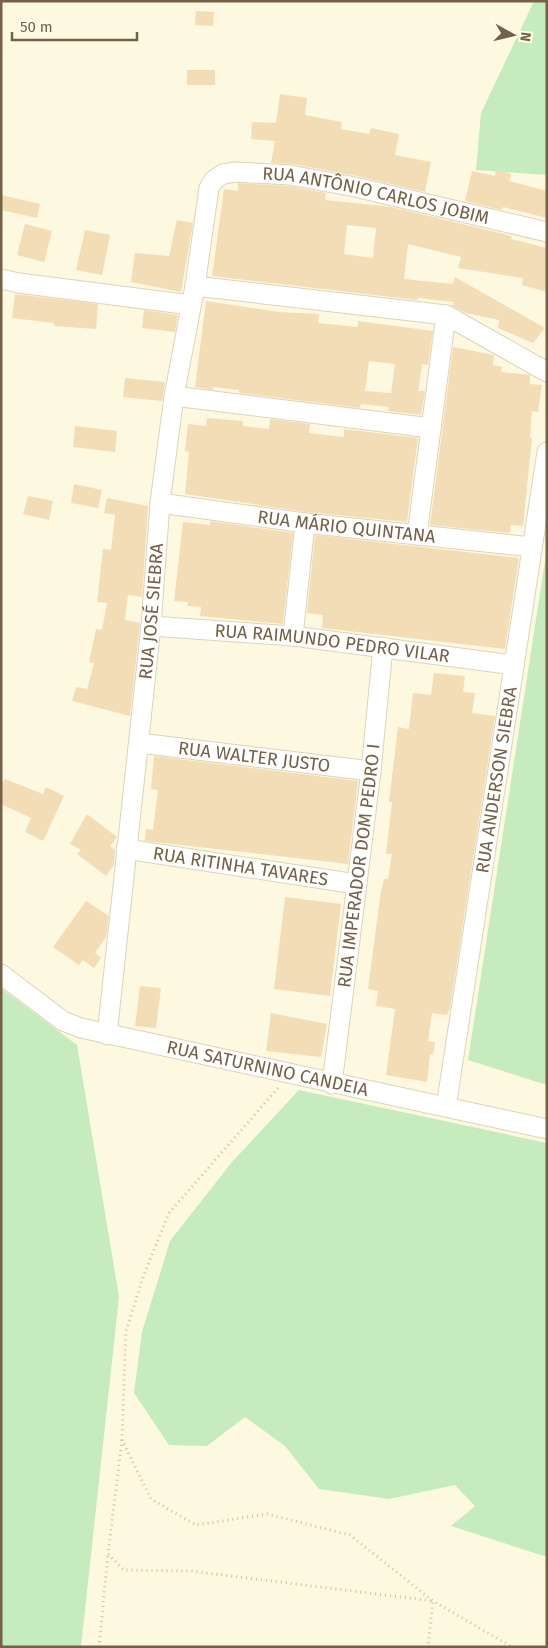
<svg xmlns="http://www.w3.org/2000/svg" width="548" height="1648" viewBox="0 0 548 1648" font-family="'Fira Sans',sans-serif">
  <rect width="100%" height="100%" fill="#fdf8e0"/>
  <g fill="#c6ebbe">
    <polygon points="534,1 547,1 547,175 476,170 481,113"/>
    <polygon points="547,548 547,1085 468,1060"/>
    <polygon points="1,988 77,1045 119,1297 81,1647 1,1647"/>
    <polygon points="299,1090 547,1143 547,1557 451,1526 475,1506 455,1485 389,1499 319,1489 285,1446 245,1417 207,1446 169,1445 134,1393 142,1332 170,1241 232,1162"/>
  </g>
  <g fill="#f3ddb7" fill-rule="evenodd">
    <polygon points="196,11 214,12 213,26 195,25"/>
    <rect x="187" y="70" width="28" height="15"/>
    <polygon points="280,94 307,98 305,115 342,122 341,129 369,134 371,128 399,134 395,155 431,162 425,192 357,176 292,164 271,163 275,141 251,139 252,122 276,123"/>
    <polygon points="496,170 511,174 509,181 547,191 547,218 503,207 502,210 465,201 472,171 495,176"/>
    <path d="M 238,183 L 289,186 L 326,193 L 325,200 L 392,207 L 512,236 L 511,239 L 547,248 L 547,292 L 522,285 L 523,278 L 458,268 L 461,257 L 408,244 L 404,279 L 453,284 L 455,277 L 545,328 L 533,343 L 498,328 L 499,320 L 466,313 L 452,306 L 454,302 L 418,298 L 417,300 L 212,276 L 224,189 L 238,191 ZM 347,225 L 376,228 L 373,258 L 344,254 Z"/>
    <polygon points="1,195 40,204 37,218 1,210"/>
    <polygon points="177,220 193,223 181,292 131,282 135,253 169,256"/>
    <polygon points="25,224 52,231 44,262 17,255"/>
    <polygon points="85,230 110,235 102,275 76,270"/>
    <polygon points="15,294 98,304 96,329 54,326 54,323 12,318"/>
    <path d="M 206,301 L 280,312 L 319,314 L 318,323 L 358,327 L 358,321 L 433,331 L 428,365 L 422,364 L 418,391 L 425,391 L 421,415 L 388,411 L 389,407 L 361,404 L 360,408 L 239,393 L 239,390 L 213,387 L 213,390 L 195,387 ZM 369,361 L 395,364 L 391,393 L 365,391 Z"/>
    <polygon points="144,310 178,315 175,332 142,328"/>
    <polygon points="453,347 494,355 493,365 502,367 501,372 530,375 530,384 542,385 538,412 532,411 530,438 532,438 523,526 511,525 510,533 430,525"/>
    <polygon points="125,378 165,382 162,401 123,397"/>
    <polygon points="207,418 243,421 243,426 269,429 270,419 310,424 309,433 344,437 344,429 418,438 407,522 306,512 185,494 189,452 185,451 188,424 206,426"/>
    <polygon points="75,426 117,431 115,452 73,447"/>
    <polygon points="74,484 102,490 98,508 71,503"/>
    <polygon points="28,496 53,501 49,520 23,514"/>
    <polygon points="107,498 148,506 142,597 128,595 125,620 140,623 130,716 72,701 76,687 87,689 94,663 89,662 96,629 102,630 107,603 97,602 103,549 111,550 115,515 104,513"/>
    <polygon points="210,521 293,533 283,624 200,616 201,607 187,606 188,602 174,601 183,522 210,525"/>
    <polygon points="315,535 519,558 505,649 322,628 323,615 307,613"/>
    <polygon points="434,673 465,676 463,692 475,693 472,713 495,716 450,1008 447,1015 432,1013 428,1041 435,1042 433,1055 430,1054 427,1082 386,1075 395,1009 376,1006 378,991 368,989 381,891 384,879 388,879 392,854 386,854 392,802 389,802 398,727 409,729 413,693 431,695"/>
    <polygon points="154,756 358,781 348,864 145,841 146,829 153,830 158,790 151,789"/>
    <polygon points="5,779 43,794 46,787 64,796 43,841 25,832 31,818 1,804 1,786"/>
    <polygon points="87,814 117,837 110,846 115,850 114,865 106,876 77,854 81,850 70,844"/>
    <polygon points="285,897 341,904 330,996 274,989"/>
    <polygon points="86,901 109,916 106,937 95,953 101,958 94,968 83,960 79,965 53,947"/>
    <polygon points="140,986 161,988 156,1028 135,1026"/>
    <polygon points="271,1013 327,1024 321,1057 266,1051"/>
  </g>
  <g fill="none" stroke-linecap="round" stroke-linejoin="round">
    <g stroke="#ded3b9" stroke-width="21">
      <g id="minor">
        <polyline points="1,279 19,283 191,305"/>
        <polyline points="195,286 446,315 547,372"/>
        <polyline points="174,396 431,428"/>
        <path id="s1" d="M 160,503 L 305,523 L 532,547"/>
        <polyline points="417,535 446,315"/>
        <path id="s2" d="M 151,626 L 293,636 L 514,665"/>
        <polyline points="293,636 305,523"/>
        <path id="s3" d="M 139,743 L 371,771"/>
        <path id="s4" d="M 126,849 L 356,884"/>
        <path id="s5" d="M 1,974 L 63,1021 L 81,1028 L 547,1129"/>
        <path id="s6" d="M 107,1035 L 151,626 L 160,503 L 174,396 L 195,286 L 209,188 L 214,180 L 223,174 L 236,172 L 290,175 L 355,187 L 547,232"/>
        <path id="s7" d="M 332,1084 L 371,771 L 383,647"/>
        <path id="s8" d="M 446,1107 L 547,452"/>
      </g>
    </g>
    <g stroke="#d8c09a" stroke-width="3" stroke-dasharray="1 4" stroke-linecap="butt">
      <polyline points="278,1088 169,1213 143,1277 126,1331 122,1440 151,1499 196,1525 267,1514 350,1535 433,1601 512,1647"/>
      <polyline points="122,1440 108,1554 124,1570 190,1571 433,1601 428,1647"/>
      <polyline points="99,1647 108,1554"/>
    </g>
    <use href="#minor" stroke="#fff" stroke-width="19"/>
  </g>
  <g text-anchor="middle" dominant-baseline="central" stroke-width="4" stroke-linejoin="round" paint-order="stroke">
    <g font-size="18" fill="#746147" stroke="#fffbe7">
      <text stroke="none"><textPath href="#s6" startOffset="1029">RUA ANTÔNIO CARLOS JOBIM</textPath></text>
      <text stroke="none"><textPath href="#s1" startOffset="188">RUA MÁRIO QUINTANA</textPath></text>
      <text stroke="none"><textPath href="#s6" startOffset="426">RUA JOSÉ SIEBRA</textPath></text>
      <text stroke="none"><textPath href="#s2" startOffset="182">RUA RAIMUNDO PEDRO VILAR</textPath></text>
      <text stroke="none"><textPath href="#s3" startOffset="116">RUA WALTER JUSTO</textPath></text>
      <text stroke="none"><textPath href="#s8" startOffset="331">RUA ANDERSON SIEBRA</textPath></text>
      <text stroke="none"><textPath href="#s7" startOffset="220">RUA IMPERADOR DOM PEDRO I</textPath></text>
      <text stroke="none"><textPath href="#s4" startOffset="116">RUA RITINHA TAVARES</textPath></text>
      <text stroke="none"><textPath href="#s5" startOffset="288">RUA SATURNINO CANDEIA</textPath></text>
    </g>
  </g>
  <rect width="548" height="1648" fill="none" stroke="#746147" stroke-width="5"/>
  <g transform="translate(513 35) rotate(98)" stroke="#fffbe7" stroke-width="4" paint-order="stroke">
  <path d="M0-4L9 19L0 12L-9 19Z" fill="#746147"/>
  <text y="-8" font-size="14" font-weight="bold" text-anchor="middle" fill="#746147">N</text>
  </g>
  <path d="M12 32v8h125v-8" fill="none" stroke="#746147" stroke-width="2.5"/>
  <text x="20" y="32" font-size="15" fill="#746147" stroke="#fffbe7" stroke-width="4" paint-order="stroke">50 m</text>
</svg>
